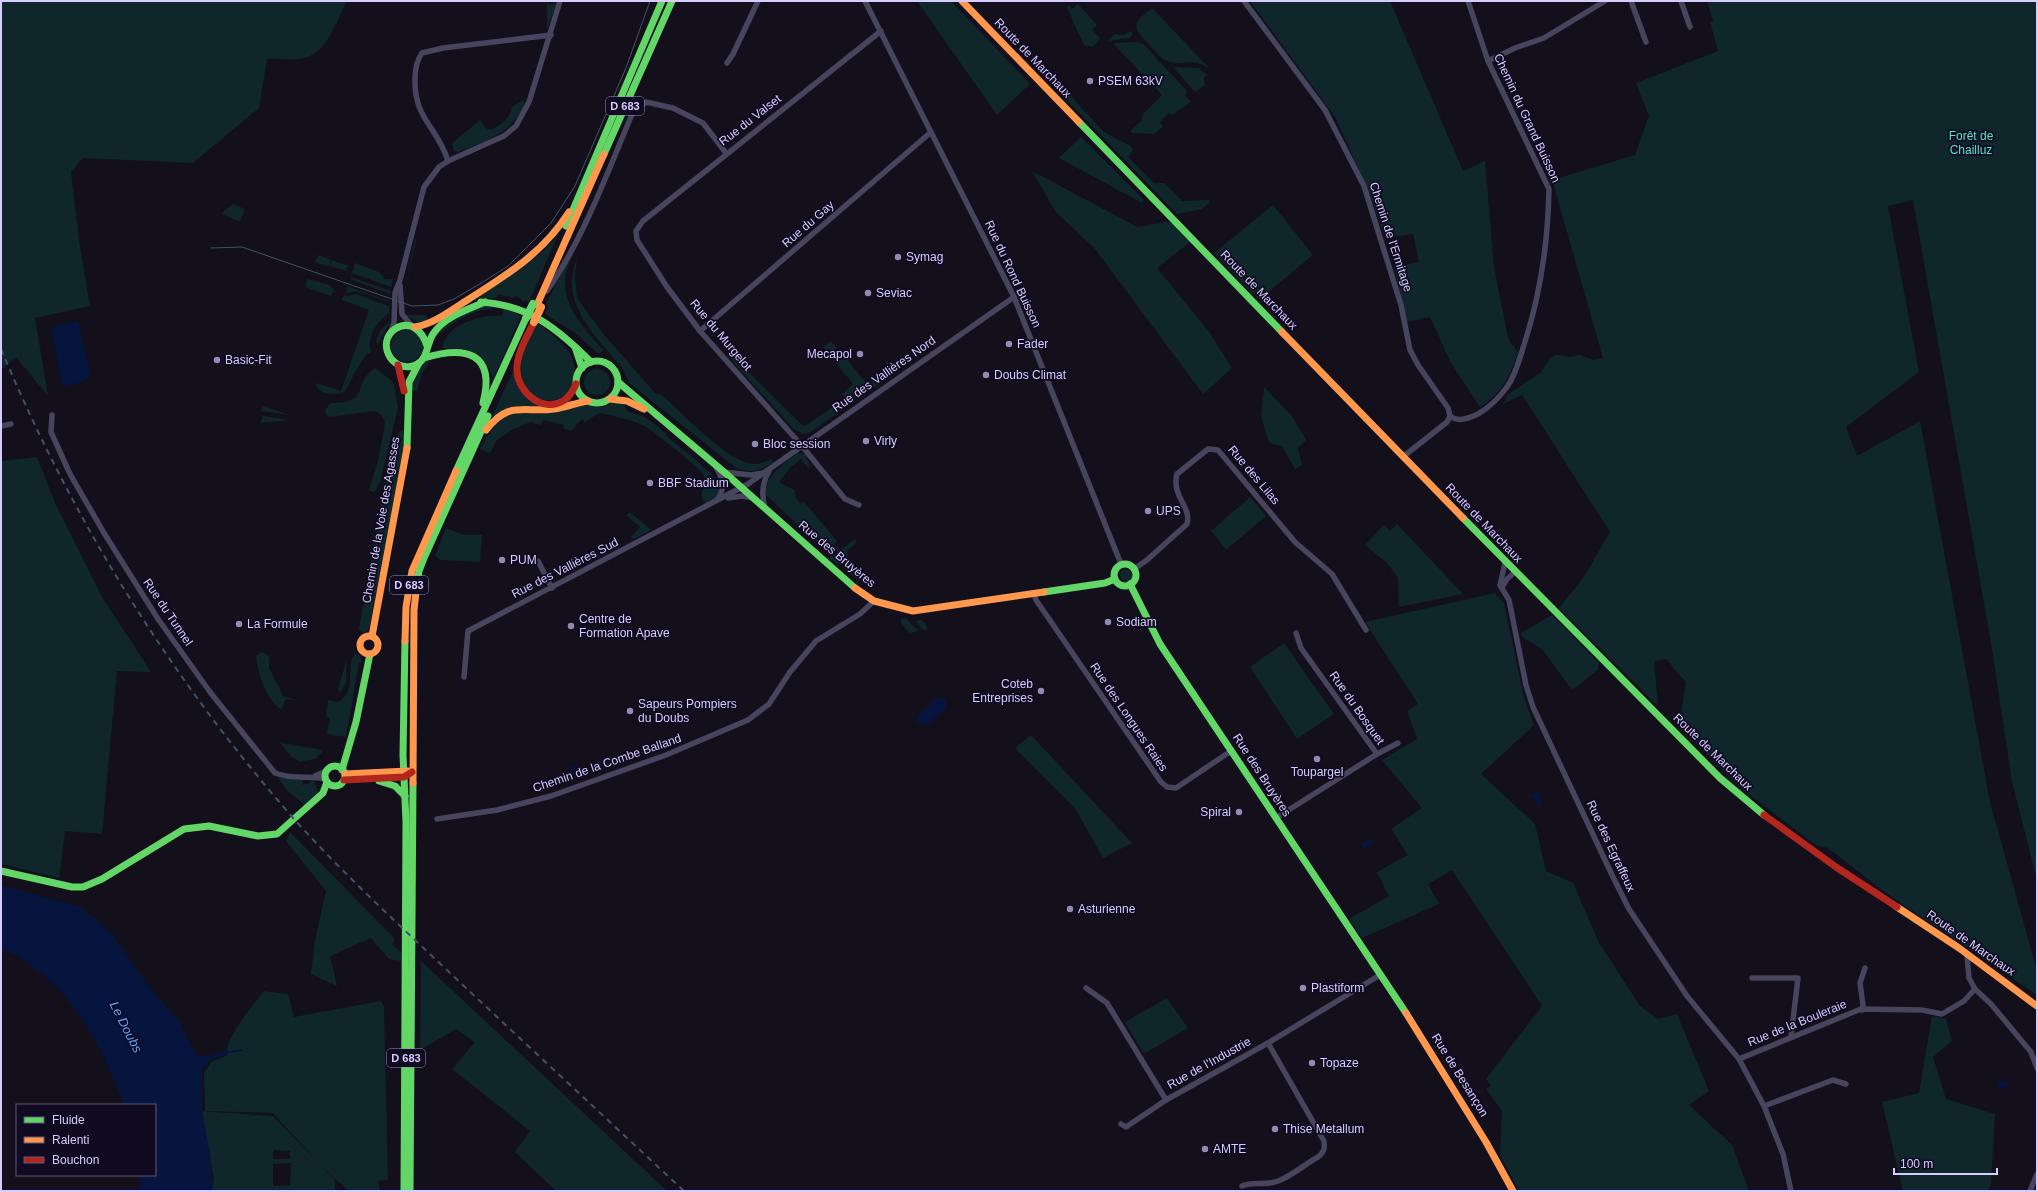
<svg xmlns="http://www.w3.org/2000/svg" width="2038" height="1192" viewBox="0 0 2038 1192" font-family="Arial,sans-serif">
  <rect width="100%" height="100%" fill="#13101c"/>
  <g fill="#0f262a" fill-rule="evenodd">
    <path d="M 1,1 L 347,1 C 337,20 328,51 305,58 C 294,61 279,58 267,59 L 259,108 L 193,163 L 83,158 L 71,172 L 80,247 L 90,306 L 35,318 L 48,396 L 16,357 L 1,370 Z"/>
    <polygon points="917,1 952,2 1030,84 997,115"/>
    <path d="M 1250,1 L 1390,1 L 1463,171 L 1485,161 L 1494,267 L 1507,333 L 1510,342 L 1518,352 C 1511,374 1501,395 1480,407 L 1451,363 L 1430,317 L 1407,322 L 1394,267 L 1419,262 L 1413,234 L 1385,238 L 1369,192 L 1335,117 Z"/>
    <polygon points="1707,1 2037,1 2037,880 2012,782 1992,649 1913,200 1888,206 1919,372 1846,427 1857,456 1920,421 1990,802 2037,971 2037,995 1886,893 1828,848 1817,846 1742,789 1679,726 1686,682 1674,669 1667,659 1654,661 1658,706 1559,608 1584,577 1610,532 1522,395 1503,404 1508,394 1540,373 1551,357 1557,355 1570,357 1580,355 1593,360 1603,358 1552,180 1635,155 1649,116 1636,83 1718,51 1710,22 1713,21"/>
    <polygon points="547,4 556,5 547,29"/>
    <polygon points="1078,4 1097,25 1092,30 1100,38 1096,44 1092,47 1084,45 1067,8 1069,5 1072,9"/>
    <path d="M 1152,8 L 1210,69 C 1191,56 1184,67 1167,61 C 1159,58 1145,39 1138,32 C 1132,21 1144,15 1152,8 Z"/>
    <polygon points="1131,31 1133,34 1130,38 1107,41 1115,34 1123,35"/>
    <path d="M 1137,42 L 1143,44 L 1187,91 L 1185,96 L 1191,102 C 1185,107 1180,108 1174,114 L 1168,114 L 1160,122 L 1163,127 L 1154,134 L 1131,133 L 1131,130 L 1142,120 L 1143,114 L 1162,95 L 1113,43 Z"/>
    <polygon points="1173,67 1199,68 1207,75 1204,78 1205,85 1195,92"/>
    <polygon points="1059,87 1064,89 1104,132 1131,146 1133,150 1128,157 1154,183 1164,183 1182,201 1209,200 1210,202 1202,209 1177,214 1055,88"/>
    <path d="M 523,100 L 525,104 C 510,134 488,140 458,152 L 454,151 L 452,143 L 480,120 L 487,129 L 490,130 C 501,125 510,119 512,107 Z"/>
    <polygon points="1081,137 1144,200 1142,203 1059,158"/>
    <polygon points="1032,171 1137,227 1171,221 1190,242 1157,268 1210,333 1232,368 1203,394 1095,249 1056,212"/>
    <polygon points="233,204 245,209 240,222 222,214 225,210"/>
    <polygon points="1273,205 1313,255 1259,300 1214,253"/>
    <path d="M 582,235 C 578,246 571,257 567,269 C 558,302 583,328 603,350 L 600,354 L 595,351 L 578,335 L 545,314 L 548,307 L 546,303 Z"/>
    <polygon points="417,237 405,289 415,240"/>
    <polygon points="557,237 529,302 525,300 524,302 516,296 514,298 498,294 497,298 478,298 539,255"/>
    <polygon points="318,255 331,260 329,266 315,263"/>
    <path d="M 577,258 L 575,275 L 577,298 L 601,331 L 655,393 L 662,395 C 681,412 731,466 756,464 C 761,464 766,461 771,459 L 774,462 C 761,470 750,474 736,468 L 629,383 C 623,365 621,368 611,355 C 586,325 561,299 577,258 Z"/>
    <polygon points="332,260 348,266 346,271 330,266"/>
    <polygon points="355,263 379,272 385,279 393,279 391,287 352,273"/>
    <polygon points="351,277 391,291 390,294 350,279"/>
    <polygon points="307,279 330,285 336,293 333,292 331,296 305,287"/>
    <polygon points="347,286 389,301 389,302 357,291 346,293"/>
    <path d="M 355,294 L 389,306 L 389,313 C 376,323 367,336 371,352 C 357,360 349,391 342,393 C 336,395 328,393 323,393 L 316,386 L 316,377 L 316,383 L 341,391 L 369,310 L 342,300 L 344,295 L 349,296 Z"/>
    <path d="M 484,306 L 497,307 L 497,308 C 472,311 460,317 441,333 L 439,331 C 453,320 466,311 484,306 Z"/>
    <path d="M 504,308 L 519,313 L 518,315 L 521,316 L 493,379 C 485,350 469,348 442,348 C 446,324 482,314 502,316 Z"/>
    <polygon points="406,315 426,315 428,321 417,322"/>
    <path d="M 391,320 L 377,346 C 374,336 383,326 391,320 Z"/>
    <path d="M 540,324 C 563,346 583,354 571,391 C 567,393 562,398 558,399 C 535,406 518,384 521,362 C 522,350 531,336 536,325 Z"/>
    <circle cx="407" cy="346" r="16"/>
    <polygon points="831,341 868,385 874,380 877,383 895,369 897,372 872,389 866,389 847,407 809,433 803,434 794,429 733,362 731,355 803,426 807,425 845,398 842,394 853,384 823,347"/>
    <polygon points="434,356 422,373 417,391 410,390 417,371"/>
    <polygon points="515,367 516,383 520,391 539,406 516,406 492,417"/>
    <path d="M 375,368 L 391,380 L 394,385 L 398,408 L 380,482 L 376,490 L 373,492 L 369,490 L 378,461 L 385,423 C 383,417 381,413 374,411 L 330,417 L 326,415 L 325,410 L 331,403 C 372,403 351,384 375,368 Z"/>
    <circle cx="597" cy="382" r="13"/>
    <polygon points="1264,387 1292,416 1306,440 1298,448 1302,465 1295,469 1282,446 1269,443 1261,416"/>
    <path d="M 614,402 L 624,403 L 626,409 L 629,412 L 643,416 L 660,428 L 671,440 L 695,459 L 717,480 L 719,492 L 716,498 L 706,503 L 704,502 L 701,495 C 704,488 707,481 703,474 C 698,467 655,432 646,427 C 631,419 614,416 599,413 L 585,422 L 582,419 L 571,431 L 563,428 L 564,425 L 543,420 L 541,425 L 530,422 L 510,431 L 497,440 L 490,453 L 480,449 C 488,434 495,423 509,414 L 584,405 L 603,407 Z"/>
    <polygon points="263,406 290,415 261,411"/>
    <polygon points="263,416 289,420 261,423"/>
    <polygon points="403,430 405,445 370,624 367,631 363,633 359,629 380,506 399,432"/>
    <path d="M 797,453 L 805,454 L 810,466 L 808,468 L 801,459 L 790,468 L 779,482 L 794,490 L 796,498 L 801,504 L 804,502 L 837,541 L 827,552 L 766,495 C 764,475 784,465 797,453 Z"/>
    <polygon points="37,457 56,505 103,599 151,672 117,671 102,834 65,831 59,878 1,864 1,461"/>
    <polygon points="1250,497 1266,516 1226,550 1211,531"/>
    <polygon points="630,512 651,530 633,539 631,537 640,527 626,515"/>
    <polygon points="1397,524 1463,594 1399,607 1398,578 1387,563 1365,545 1384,525 1390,531"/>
    <polygon points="446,528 464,535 482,535 480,562 441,560 435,556"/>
    <polygon points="855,539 857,542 847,551 849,560 843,565 838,565 830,558"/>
    <polygon points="854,565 864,577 859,581 847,572"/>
    <circle cx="1126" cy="575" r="6"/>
    <polygon points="1495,593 1504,603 1524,698 1534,725 1481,774 1535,824 1546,871 1573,883 1599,943 1640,1006 1658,1019 1677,1014 1709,1091 1689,1105 1732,1145 1749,1191 1519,1191 1500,1155 1502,1111 1486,1089 1491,1086 1486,1079 1542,1006 1452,870 1428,884 1439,904 1362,938 1349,919 1389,896 1377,872 1408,855 1391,829 1422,808 1382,760 1417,739 1407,711 1418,704 1365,622"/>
    <polygon points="1552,615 1599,663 1598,670 1572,690 1542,649 1522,637 1521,633"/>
    <polygon points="906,618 918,631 910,633 901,623 901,619"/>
    <polygon points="922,620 927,627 927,630 923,630 915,621"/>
    <polygon points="1284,643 1334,714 1297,739 1250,667"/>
    <path d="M 262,652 L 269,656 L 269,668 L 283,696 L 300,701 L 286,699 L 282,708 L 280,709 C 267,700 257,672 256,656 Z"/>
    <path d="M 355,654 L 360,655 L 362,663 L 359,663 L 346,737 L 327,734 L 330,718 L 326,716 L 328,700 L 337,702 C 359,694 344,665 355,654 Z"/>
    <polygon points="347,658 346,683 340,693 338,689"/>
    <polygon points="1031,735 1132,843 1103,858 1075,808 1015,748"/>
    <polygon points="280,743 322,750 322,752 315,759 300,762 292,757"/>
    <polygon points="278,778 302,780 303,785 310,783 312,780 314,781 317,789 320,792 305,805 287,790"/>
    <polygon points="290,832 395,939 392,944 401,953 401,961 389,959 371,938 330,956 337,986 311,974 315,940 326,891 286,841"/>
    <polygon points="421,961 667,1191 556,1191 515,1152 530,1131 452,1069 475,1042 456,1029 420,1050"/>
    <path d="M 264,991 L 288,994 L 294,1017 L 381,1001 L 384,1007 L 388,1180 L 378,1181 L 380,1191 L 349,1191 L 322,1167 L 273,1113 L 205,1111 L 204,1073 L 211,1062 L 227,1055 C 225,1036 253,1006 264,991 Z"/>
    <polygon points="1167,998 1188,1028 1144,1054 1125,1022"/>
    <polygon points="1932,1016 1946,1019 1952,1041 1933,1057 1946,1099 1995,1114 1991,1184 1988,1191 1903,1191 1882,1102 1919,1093"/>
    <path d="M 202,1111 L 273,1116 L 335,1180 L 335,1191 L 213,1191 L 212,1187 L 214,1179 ZM 273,1150 L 290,1151 L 290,1159 L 273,1159 ZM 291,1163 L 290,1185 L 273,1186 L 273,1164 Z"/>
  </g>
  <g fill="#06153d">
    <polygon points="76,321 79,324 90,373 85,381 66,386 61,381 52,331 54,326"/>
    <polygon points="938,697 945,699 947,707 928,724 921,725 917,721 917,716"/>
    <polygon points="577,765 581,774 574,777 570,767"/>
    <polygon points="1537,792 1542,802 1539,806 1537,805 1531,795"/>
    <polygon points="1370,839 1372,840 1373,844 1363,849 1361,844"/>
    <path d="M 1,885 L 80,907 L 98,921 L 113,935 L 144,980 L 179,1021 L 196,1054 L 201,1057 L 221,1053 L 226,1048 L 227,1055 L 210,1059 L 207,1065 L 202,1067 L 202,1111 L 210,1153 L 213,1191 L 139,1191 L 140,1175 L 155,1175 L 155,1105 L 124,1105 C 105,1055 81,1004 38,971 C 27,962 15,953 1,950 Z"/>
    <polygon points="2007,1080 2009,1085 2000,1090 1997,1084"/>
  </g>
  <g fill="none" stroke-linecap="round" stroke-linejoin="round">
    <g stroke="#06153d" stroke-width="2">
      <polyline points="224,1053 241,1050"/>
      <polyline points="385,1189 386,1191"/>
    </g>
    <g stroke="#47445d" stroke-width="5.5">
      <polyline points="865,1 1014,297 1121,564"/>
      <polyline points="1244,1 1325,110 1364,186 1401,305 1410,350 1418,365 1448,408 1450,416 1447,422 1404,456"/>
      <polyline points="1631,1 1646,42"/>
      <polyline points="1681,1 1690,27"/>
      <polyline points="1488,61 1515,48 1544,38 1605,1"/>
      <polyline points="727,63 733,54 758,1"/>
      <path d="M 448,161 C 438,127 414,120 415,79 C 415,70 417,60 422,53 L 443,48 L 551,35"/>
      <polyline points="400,285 402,314 412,326"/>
      <path d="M 547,291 C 585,236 607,173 633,112 L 646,102 L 673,108 L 703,123 L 726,153"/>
      <polyline points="700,331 931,132"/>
      <polyline points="390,334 394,323 395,293 400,280 424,187 439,167 448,161 504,136 516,126 529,102 560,1"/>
      <path d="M 52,415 L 51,432 L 70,474 L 104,533 L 158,619 L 210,692 L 275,773 C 292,780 309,775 326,779"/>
      <path d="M 1450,416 C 1458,423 1470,418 1478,414 C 1490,407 1499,398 1507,387 C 1515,376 1519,361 1523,348 C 1540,297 1548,243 1549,189 L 1488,61 L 1468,1"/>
      <polyline points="1,426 11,424"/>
      <polyline points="724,472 751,475 763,473"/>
      <polyline points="728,498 742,496 753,498"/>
      <path d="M 716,501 C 726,489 723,479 716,467"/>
      <polyline points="859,505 845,499 802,446 700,331 667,287 637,240 636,231 643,221 881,31"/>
      <path d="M 765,508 C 761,494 762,483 769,471"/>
      <polyline points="538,561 552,588"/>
      <polyline points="1505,563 1500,585 1509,600 1526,685 1533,707 1613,877 1629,909 1687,996 1739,1059 1764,1106 1783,1154 1791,1191"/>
      <path d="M 1134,569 L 1147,560 L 1187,524 C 1192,507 1171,496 1177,474 L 1208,449 L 1218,450 L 1295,542 L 1332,574 L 1366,630"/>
      <polyline points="1502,587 1507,579 1515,572"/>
      <polyline points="1034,594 1036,600 1161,782 1167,787 1176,788 1231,751"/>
      <polyline points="464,677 468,631 748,484 1014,297"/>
      <polyline points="1377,754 1398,743"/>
      <polyline points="315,776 328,770"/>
      <polyline points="1276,818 1377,754 1301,648 1296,633"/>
      <polyline points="437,819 497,810 551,796 666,755 748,720 769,704 790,672 816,641 860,614 874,601"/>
      <polyline points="1967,955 1969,978 1975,989 1991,1004 2031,1052 2037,1068"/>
      <polyline points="1752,978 1798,978 1791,1037"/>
      <polyline points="1086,988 1107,1003 1166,1100 1268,1043 1380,975"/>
      <polyline points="1862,1010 1863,1005 1860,983 1865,968"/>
      <polyline points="1739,1059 1861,1009 1922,1010 1942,1014 1964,1001 1975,989"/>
      <polyline points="1764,1106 1833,1080 1846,1084"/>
      <polyline points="1121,1124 1126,1127 1166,1100"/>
      <path d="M 1242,1186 C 1253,1181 1266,1186 1278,1181 C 1292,1176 1305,1164 1318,1157 C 1324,1152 1325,1149 1324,1141 L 1268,1043"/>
      <polyline points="2030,1191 2037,1174"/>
    </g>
    <g stroke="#63d668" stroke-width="7">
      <polyline points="1079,122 1282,332"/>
      <polyline points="604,154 672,1"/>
      <polyline points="566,226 662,1"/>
      <path d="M 481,302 C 529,305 558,329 591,362"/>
      <path d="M 427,346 C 423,332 411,319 395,329 C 376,342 391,372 413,366 C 428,362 426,345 433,334 C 444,317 468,309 485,302"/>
      <polyline points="575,347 582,368"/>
      <path d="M 424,358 C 466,345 496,353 483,403"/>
      <circle cx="597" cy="382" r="21"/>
      <polyline points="618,382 724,472 855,588"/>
      <polyline points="407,448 409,382 419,363"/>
      <polyline points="456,471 526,318"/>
      <polyline points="1463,518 1720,778 1764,815"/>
      <circle cx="1125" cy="575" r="11"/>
      <polyline points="1130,584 1160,644 1406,1013"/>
      <polyline points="416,592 419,571 424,558 488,416"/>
      <polyline points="1044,592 1105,583 1115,579"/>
      <circle cx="335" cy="776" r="10"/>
      <polyline points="342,770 356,722 370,654"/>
      <polyline points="379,781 395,786 405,796"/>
      <polyline points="1,871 72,887 83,887 102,879 184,829 209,826 258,836 277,834 323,793 327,782"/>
      <polyline points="404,1191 406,822 403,755 405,641"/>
      <polyline points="410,1191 413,783"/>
    </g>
    <g stroke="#ff974d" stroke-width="7">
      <polyline points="962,1 1079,122"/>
      <polyline points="537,305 604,154"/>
      <path d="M 415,327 C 436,323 451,310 469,299 C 508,274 544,252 569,212"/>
      <polyline points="1282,332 1463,518"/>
      <polyline points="610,399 627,401 644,409"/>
      <path d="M 486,430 C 509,400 523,413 554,409 C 566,407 576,403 588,401"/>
      <polyline points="855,588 874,601 913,611 1044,592"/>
      <circle cx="369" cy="645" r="9"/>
      <polyline points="372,636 407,448"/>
      <polyline points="405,641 406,607 412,571 456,471"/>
      <polyline points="345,774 408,771"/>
      <polyline points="413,783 414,610 416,592"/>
      <polyline points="1897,907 1959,948 2037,1006"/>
      <polyline points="1406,1013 1486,1142 1513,1191"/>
    </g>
    <g stroke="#b3261e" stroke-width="7">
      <path d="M 534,322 C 527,337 516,354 517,371 C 518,392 542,413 563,401 C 570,397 573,391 576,384"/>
      <polyline points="398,365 404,391"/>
      <polyline points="344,780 404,777 412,772"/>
      <polyline points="1764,815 1836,867 1897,907"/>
    </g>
    <polyline stroke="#415267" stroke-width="1" points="211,248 242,247 412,306 438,305 454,299 483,282 508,266 551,223 575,186 626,68 650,1"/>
    <path stroke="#415267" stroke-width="2" stroke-dasharray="6 5" stroke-linecap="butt" d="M 1,349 C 73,521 171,679 294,819 C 348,879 408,933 467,989 C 539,1056 612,1124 684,1191"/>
    <polyline stroke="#63d668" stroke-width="8" points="526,318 533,304"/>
    <polyline stroke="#ff974d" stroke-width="8" points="534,322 541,307"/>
  </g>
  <g fill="#928ab0" stroke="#110b21" stroke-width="1.5">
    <circle cx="1090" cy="81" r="4"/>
    <circle cx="898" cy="257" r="4"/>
    <circle cx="868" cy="293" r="4"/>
    <circle cx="1009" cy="344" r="4"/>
    <circle cx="860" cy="354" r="4"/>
    <circle cx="217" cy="360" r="4"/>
    <circle cx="986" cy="375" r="4"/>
    <circle cx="866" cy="441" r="4"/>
    <circle cx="755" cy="444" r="4"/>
    <circle cx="650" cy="483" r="4"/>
    <circle cx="1148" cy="511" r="4"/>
    <circle cx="502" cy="560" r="4"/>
    <circle cx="1108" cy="622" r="4"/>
    <circle cx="239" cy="624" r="4"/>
    <circle cx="571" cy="626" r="4"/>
    <circle cx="1041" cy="691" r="4"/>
    <circle cx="630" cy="711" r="4"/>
    <circle cx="1317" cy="759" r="4"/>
    <circle cx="1239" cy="812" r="4"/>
    <circle cx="1070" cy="909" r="4"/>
    <circle cx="1303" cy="988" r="4"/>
    <circle cx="1312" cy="1063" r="4"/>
    <circle cx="1275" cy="1129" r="4"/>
    <circle cx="1205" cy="1149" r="4"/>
  </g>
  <g text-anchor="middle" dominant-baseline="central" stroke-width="3.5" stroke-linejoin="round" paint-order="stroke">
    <g fill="#110b21" stroke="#9b92bc" stroke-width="1">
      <rect x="606" y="97" width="38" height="18" rx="3"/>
      <rect x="390" y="576" width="38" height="18" rx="3"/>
      <rect x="387" y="1049" width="38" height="18" rx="3"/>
    </g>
    <g font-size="11" font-weight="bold" fill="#d6ccff">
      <text x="625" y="106">D 683</text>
      <text x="409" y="585">D 683</text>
      <text x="406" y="1058">D 683</text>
    </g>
    <g font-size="12" fill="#d6ccff" stroke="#110b21">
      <text transform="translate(1033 58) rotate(46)">Route de Marchaux</text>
      <text transform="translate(1527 118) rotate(65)">Chemin du Grand Buisson</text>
      <text transform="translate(750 120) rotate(-38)">Rue du Valset</text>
      <text transform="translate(808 224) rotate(-41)">Rue du Gay</text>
      <text transform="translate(1391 237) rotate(72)">Chemin de l'Ermitage</text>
      <text transform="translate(1013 274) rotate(65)">Rue du Rond Buisson</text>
      <text transform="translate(1259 290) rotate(46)">Route de Marchaux</text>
      <text transform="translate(721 335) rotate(50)">Rue du Murgelot</text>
      <text transform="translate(884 374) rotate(-35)">Rue des Vallières Nord</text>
      <text transform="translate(1254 475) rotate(50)">Rue des Lilas</text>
      <text transform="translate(381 520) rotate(-80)">Chemin de la Voie des Agasses</text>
      <text transform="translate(1484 523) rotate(46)">Route de Marchaux</text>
      <text transform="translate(837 554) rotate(40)">Rue des Bruyères</text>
      <text transform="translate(565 568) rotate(-27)">Rue des Vallières Sud</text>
      <text transform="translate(168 612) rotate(56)">Rue du Tunnel</text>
      <text transform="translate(1357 708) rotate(55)">Rue du Bosquet</text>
      <text transform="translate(1129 717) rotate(56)">Rue des Longues Raies</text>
      <text transform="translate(1713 752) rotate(44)">Route de Marchaux</text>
      <text transform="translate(607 763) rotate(-19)">Chemin de la Combe Balland</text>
      <text transform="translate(1262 775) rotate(57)">Rue des Bruyères</text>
      <text transform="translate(1611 846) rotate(65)">Rue des Egraffeux</text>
      <text transform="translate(1971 943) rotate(35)">Route de Marchaux</text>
      <text transform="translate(1797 1023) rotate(-22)">Rue de la Bouleraie</text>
      <text transform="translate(1209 1063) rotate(-29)">Rue de l’Industrie</text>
      <text transform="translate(1460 1075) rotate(58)">Rue de Besançon</text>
    </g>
    <g font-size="12" fill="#d6ccff" stroke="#110b21" text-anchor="start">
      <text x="1098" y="81">PSEM 63kV</text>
      <text x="906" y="257">Symag</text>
      <text x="876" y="293">Seviac</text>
      <text x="1017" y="344">Fader</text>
      <text x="852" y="354" text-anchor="end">Mecapol</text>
      <text x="225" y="360">Basic-Fit</text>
      <text x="994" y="375">Doubs Climat</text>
      <text x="874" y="441">Virly</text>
      <text x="763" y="444">Bloc session</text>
      <text x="658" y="483">BBF Stadium</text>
      <text x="1156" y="511">UPS</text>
      <text x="510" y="560">PUM</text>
      <text x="579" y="619">Centre de<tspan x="579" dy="14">Formation Apave</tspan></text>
      <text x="1116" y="622">Sodiam</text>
      <text x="247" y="624">La Formule</text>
      <text x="1033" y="684" text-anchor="end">Coteb<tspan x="1033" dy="14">Entreprises</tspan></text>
      <text x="638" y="704">Sapeurs Pompiers<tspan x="638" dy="14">du Doubs</tspan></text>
      <text x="1317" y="772" text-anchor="middle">Toupargel</text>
      <text x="1231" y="812" text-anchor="end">Spiral</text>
      <text x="1078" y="909">Asturienne</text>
      <text x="1311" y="988">Plastiform</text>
      <text x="1320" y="1063">Topaze</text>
      <text x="1283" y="1129">Thise Metallum</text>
      <text x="1213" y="1149">AMTE</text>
    </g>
    <g font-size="12" fill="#4ee8cf" stroke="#110b21">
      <text x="1971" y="136">Forêt de<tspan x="1971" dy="14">Chailluz</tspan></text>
    </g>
    <g font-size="13" font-style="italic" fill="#5aa4ff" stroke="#110b21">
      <text transform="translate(126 1027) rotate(63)">Le Doubs</text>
    </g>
  </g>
  <rect width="2038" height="1192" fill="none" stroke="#d6ccff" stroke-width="4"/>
  <rect x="16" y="1104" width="140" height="72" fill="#110b21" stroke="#60587a"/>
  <rect x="24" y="1117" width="20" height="6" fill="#63d668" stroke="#60587a"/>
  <text x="52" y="1124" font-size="12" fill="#d6ccff">Fluide</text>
  <rect x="24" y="1137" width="20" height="6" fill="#ff974d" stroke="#60587a"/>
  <text x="52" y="1144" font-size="12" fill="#d6ccff">Ralenti</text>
  <rect x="24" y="1157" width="20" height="6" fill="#b3261e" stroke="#60587a"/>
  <text x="52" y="1164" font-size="12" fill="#d6ccff">Bouchon</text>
  <path d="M1894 1168v6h103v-6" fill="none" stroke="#d6ccff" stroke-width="2"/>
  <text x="1900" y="1168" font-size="12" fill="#d6ccff" stroke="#110b21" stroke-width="3" paint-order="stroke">100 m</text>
</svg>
